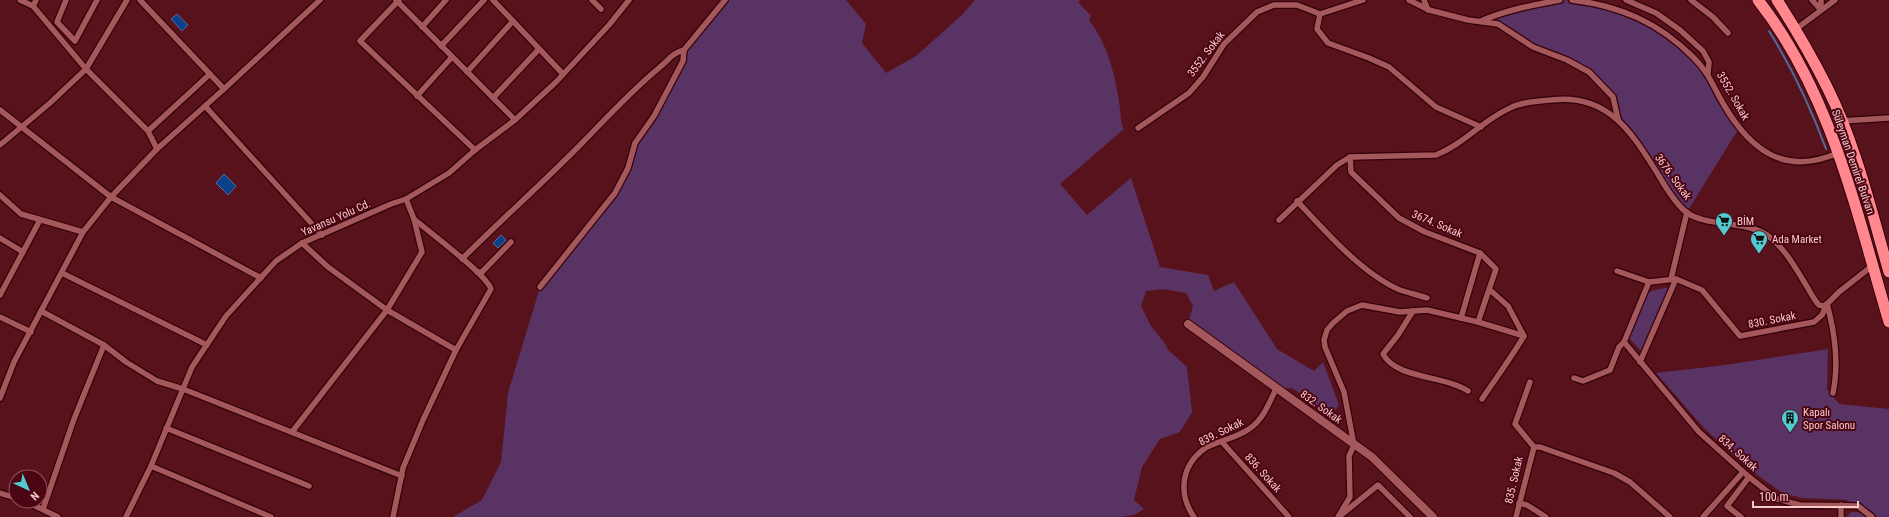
<svg xmlns="http://www.w3.org/2000/svg" width="1889" height="517" viewBox="0 0 1889 517" font-family="'Roboto Condensed',sans-serif">
  <rect width="100%" height="100%" fill="#58121c"/>
  <g fill="#583364">
    <path d="M 725,0 L 846,0 L 866,24 L 862,43 L 886,73 L 916,56 L 963,14 L 975,0 L 1081,0 L 1078,2 L 1091,16 L 1089,20 C 1108,44 1116,78 1120,108 C 1121,116 1120,122 1124,129 L 1060,184 L 1087,215 L 1131,178 L 1160,267 L 1208,275 L 1214,291 L 1234,282 L 1277,349 L 1314,371 L 1323,362 L 1339,405 L 1331,415 L 1292,388 L 1276,389 L 1188,324 L 1193,306 L 1186,293 L 1163,289 L 1146,291 L 1141,306 L 1151,326 L 1166,345 L 1168,350 L 1187,367 L 1192,412 L 1180,432 L 1160,439 L 1142,467 L 1134,500 L 1144,509 L 1134,515 L 1120,517 L 453,517 L 482,500 L 501,462 L 508,393 L 540,287 L 615,193 L 635,143 L 654,116 L 683,61 L 684,50 Z"/>
    <polygon points="1560,0 1597,3 1665,32 1692,56 1739,128 1687,212 1618,119 1613,97 1589,72 1533,47 1498,24 1481,21"/>
    <polygon points="1670,287 1642,352 1629,338 1647,294 1651,291"/>
    <polygon points="1828,349 1827,389 1839,404 1889,409 1889,517 1871,517 1847,500 1801,498 1781,492 1745,466 1704,428 1656,373 1725,365"/>
    <polygon points="1851,512 1858,512 1868,517 1847,517"/>
  </g>
  <g fill="#0b4188" stroke="#526a9c">
    <polygon points="177,14 188,25 182,31 171,19"/>
    <polygon points="224,174 236,186 228,195 216,183"/>
    <polygon points="501,235 506,240 498,248 493,243"/>
  </g>
  <g fill="none" stroke-linecap="round" stroke-linejoin="round">
    <path stroke="#526a9c" stroke-width="2" d="M 1769,31 C 1792,68 1811,108 1826,149"/>
    <g stroke="#340109" stroke-width="8">
      <g id="street">
        <polyline points="20,0 33,6 86,69 148,131 157,149"/>
        <polyline points="66,0 57,22 75,41 97,0"/>
        <polyline points="396,0 515,120"/>
        <polyline points="399,0 360,41 475,150"/>
        <polyline points="493,0 563,74"/>
        <polyline points="592,0 601,9"/>
        <polyline points="1409,0 1429,10 1468,20 1498,24 1533,47 1567,60 1589,72 1613,97 1618,119"/>
        <polyline points="1424,0 1428,10"/>
        <path d="M 1572,0 C 1620,6 1658,22 1693,57 C 1710,74 1712,85 1724,105 C 1751,151 1785,176 1838,153"/>
        <polyline points="1626,0 1656,13 1680,30 1703,51 1709,62 1708,74"/>
        <polyline points="1691,0 1713,17 1728,33"/>
        <polyline points="1812,0 1821,10"/>
        <polyline points="33,6 36,0"/>
        <polyline points="1821,10 1821,0"/>
        <polyline points="1320,14 1317,29 1328,43 1369,58 1389,67 1436,107 1481,127"/>
        <path d="M 1481,21 C 1506,10 1533,5 1560,0"/>
        <polyline points="422,27 446,0"/>
        <polyline points="1796,29 1835,0"/>
        <polyline points="441,46 484,0"/>
        <polyline points="467,72 513,21"/>
        <polyline points="224,89 320,0"/>
        <polyline points="417,96 452,57"/>
        <polyline points="493,98 539,49"/>
        <polyline points="205,106 322,235"/>
        <polyline points="0,110 111,197 261,278"/>
        <polyline points="1841,121 1889,118"/>
        <polyline points="1138,128 1189,93 1203,77 1224,44 1257,12 1274,5 1297,5 1320,14 1363,0"/>
        <polyline points="148,131 210,74"/>
        <polyline points="0,145 50,103 86,69 127,0"/>
        <polyline points="1350,157 1351,172 1399,218 1425,232 1480,253 1461,318"/>
        <polyline points="0,195 21,214 83,232"/>
        <path d="M 1297,201 C 1325,231 1362,274 1400,290 C 1409,293 1418,295 1427,298"/>
        <path d="M 1279,220 L 1337,165 L 1350,157 L 1436,155 C 1464,144 1483,120 1510,108 C 1522,102 1538,101 1551,100 C 1609,93 1632,133 1659,176 C 1666,188 1675,203 1686,212 C 1705,227 1744,220 1767,235 C 1784,247 1795,267 1806,285 C 1810,291 1813,299 1819,305 L 1823,306 L 1827,304 L 1839,292 L 1872,266"/>
        <polyline points="0,238 23,252"/>
        <polyline points="302,243 328,267 387,310 456,350"/>
        <polyline points="1480,253 1496,269 1478,322 1524,336"/>
        <path d="M 462,259 C 502,219 545,181 584,141 C 609,115 632,90 660,67 C 669,60 672,53 684,50 L 725,0"/>
        <polyline points="1617,271 1649,282 1676,279 1702,290 1740,336 1814,322 1822,315 1827,304"/>
        <polyline points="477,272 482,272 511,242"/>
        <polyline points="62,273 207,345"/>
        <polyline points="1671,279 1687,212"/>
        <polyline points="540,287 615,193 628,168 635,143 654,116 683,61 684,50"/>
        <polyline points="0,295 40,220"/>
        <path d="M 1827,304 C 1835,333 1839,364 1833,393"/>
        <polyline points="41,311 104,345 126,362 157,381 183,389 402,476"/>
        <path d="M 1413,311 L 1398,335 L 1383,354 C 1396,379 1444,375 1468,391"/>
        <polyline points="0,317 31,332"/>
        <polyline points="1624,342 1699,432 1749,477 1777,499 1800,505 1858,506 1872,517"/>
        <polyline points="1640,362 1676,279"/>
        <polyline points="1574,378 1583,381 1610,370 1619,347 1624,342 1649,282"/>
        <polyline points="1530,382 1515,424 1534,447"/>
        <polyline points="0,398 14,362 83,232 111,197 157,149 224,89 140,0"/>
        <path d="M 1482,399 C 1496,378 1511,358 1524,336 L 1508,306 L 1490,290"/>
        <polyline points="166,428 309,486"/>
        <polyline points="292,432 387,310 422,252 414,219 406,199"/>
        <polyline points="1222,442 1289,517"/>
        <polyline points="1534,447 1540,447 1614,473 1630,482 1670,517"/>
        <polyline points="151,466 271,517"/>
        <polyline points="0,493 16,498"/>
        <polyline points="25,501 58,517"/>
        <polyline points="1519,503 1527,505 1546,517"/>
        <polyline points="43,509 74,419 104,345"/>
        <polyline points="1340,516 1378,485 1410,517"/>
        <polyline points="126,517 151,466 192,367 226,316 276,261 302,243 391,204 406,199 449,173 475,150 515,120 556,82 609,25 629,0"/>
        <path d="M 393,517 L 403,468 L 423,420 L 456,350 L 491,289 C 486,274 429,232 414,219"/>
        <path d="M 1194,517 C 1178,494 1181,466 1204,449 C 1214,442 1237,438 1249,429 C 1263,420 1269,403 1276,389"/>
        <polyline points="1338,517 1350,497 1349,456 1354,445 1344,392 1325,347 1324,340 1327,330 1333,323 1347,311 1362,305 1400,312 1427,310 1478,322"/>
        <polyline points="1516,517 1534,447"/>
        <polyline points="1703,517 1743,472"/>
        <polyline points="1741,517 1727,506 1749,477"/>
        <polyline points="1841,517 1841,505"/>
      </g>
    </g>
    <g stroke="#340109" stroke-width="10">
      <polyline id="secondary" points="1188,324 1372,457 1433,517"/>
    </g>
    <g stroke="#340109" stroke-width="13">
      <g id="highway">
        <path d="M 1758,0 C 1831,93 1856,211 1889,322"/>
        <path d="M 1777,0 C 1795,28 1812,57 1827,87 C 1856,145 1871,210 1889,272"/>
      </g>
    </g>
    <use href="#street" stroke="#a5585c" stroke-width="5.5"/>
    <use href="#secondary" stroke="#a5585c" stroke-width="8"/>
    <use href="#highway" stroke="#ff878d" stroke-width="11"/>
  </g>
  <defs>
    <g id="supermarket-pin" transform="scale(0.9)"><path d="M0 17L-7.5 6A9.5 9.5 0 1 1 7.5 6Z" fill="#52ccd0" stroke="#4c0512"/><path d="M-6-5.5h2.5l.6 2H6L4.5 2H-2.5L-4.4-4H-6ZM-1.5 3.2a1.3 1.3 0 1 0 .1 0ZM3 3.2a1.3 1.3 0 1 0 .1 0Z" fill="#111"/></g>
    <g id="building-pin" transform="scale(0.9)"><path d="M0 17L-7.5 6A9.5 9.5 0 1 1 7.5 6Z" fill="#52ccd0" stroke="#4c0512"/><path d="M-4-6H4V6H1V3H-1V6H-4ZM-2.5-4.3h1.7v1.8h-1.7ZM.8-4.3h1.7v1.8H.8ZM-2.5-1h1.7V.8h-1.7ZM.8-1h1.7V.8H.8Z" fill="#111"/></g>
  </defs>
  <g fill-rule="evenodd">
    <use href="#supermarket-pin" x="1724" y="221"/>
    <use href="#supermarket-pin" x="1759" y="239"/>
    <use href="#building-pin" x="1790" y="418"/>
  </g>
  <g text-anchor="middle" dominant-baseline="central" stroke-width="4" stroke-linejoin="round" paint-order="stroke">
    <g font-size="11" fill="#f7cacb" stroke="#4c0512">
      <text transform="translate(1206 54) rotate(-53)">3552. Sokak</text>
      <text transform="translate(1733 96) rotate(60)">3552. Sokak</text>
      <text transform="translate(1853 162) rotate(71)">Süleyman Demirel Bulvarı</text>
      <text transform="translate(1673 177) rotate(54)">3676. Sokak</text>
      <text transform="translate(336 218) rotate(-24)">Yavansu Yolu Cd.</text>
      <text transform="translate(1437 224) rotate(23)">3674. Sokak</text>
      <text transform="translate(1772 320) rotate(-11)">830. Sokak</text>
      <text transform="translate(1321 407) rotate(36)">832. Sokak</text>
      <text transform="translate(1221 432) rotate(-26)">839. Sokak</text>
      <text transform="translate(1738 453) rotate(42)">834. Sokak</text>
      <text transform="translate(1263 473) rotate(48)">836. Sokak</text>
      <text transform="translate(1514 480) rotate(-77)">835. Sokak</text>
    </g>
    <g font-size="11" fill="#f7cacb" stroke="#4c0512" text-anchor="start">
      <text x="1737" y="221">BİM</text>
      <text x="1772" y="239">Ada Market</text>
      <text x="1803" y="412">Kapalı<tspan x="1803" dy="13">Spor Salonu</tspan></text>
    </g>
  </g>
  <g transform="translate(28 489) rotate(136)"><circle r="19" fill="#4c0512" stroke="#90545c"/>
  <path d="M0-3L7 15L0 10L-7 15Z" fill="#52ccd0"/>
  <text y="-6" font-size="11" font-weight="bold" text-anchor="middle" fill="#f7cacb">N</text>
  </g>
  <path d="M1753 501v6h105v-6" fill="none" stroke="#f7cacb" stroke-width="2"/>
  <text x="1759" y="501" font-size="12" fill="#f7cacb" stroke="#4c0512" stroke-width="3" paint-order="stroke">100 m</text>
</svg>
